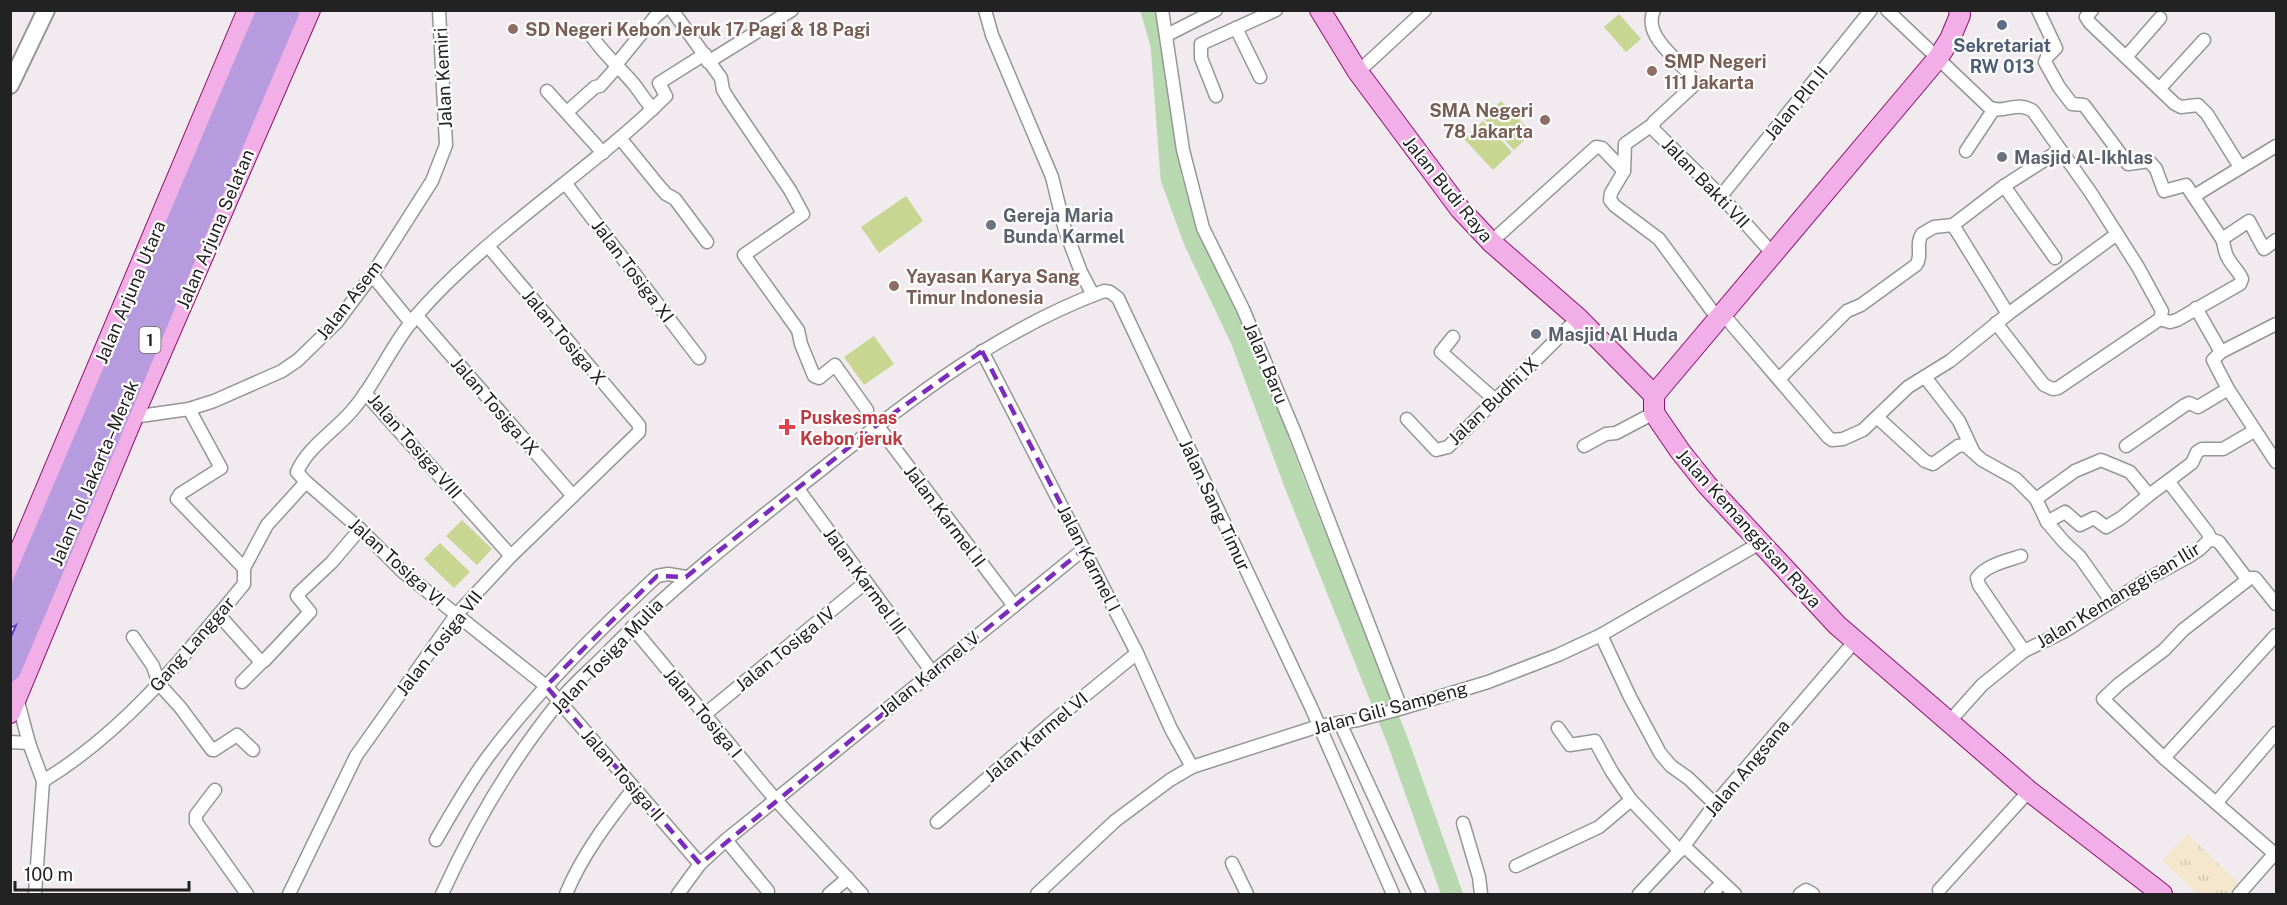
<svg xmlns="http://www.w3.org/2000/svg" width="2287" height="905" viewBox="0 0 2287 905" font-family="'Public Sans',sans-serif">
  <defs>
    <pattern id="park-tufts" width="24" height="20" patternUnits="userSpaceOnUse" patternTransform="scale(1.5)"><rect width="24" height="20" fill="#f4e7ce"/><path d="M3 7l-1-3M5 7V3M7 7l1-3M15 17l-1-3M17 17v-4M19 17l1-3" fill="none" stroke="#d1c6b1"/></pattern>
  </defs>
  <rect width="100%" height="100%" fill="#f1eaef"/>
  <polygon fill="url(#park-tufts)" points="2187,834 2239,883 2229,894 2198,894 2162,861"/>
  <g fill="#c8d692">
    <polygon points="1619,14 1641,39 1626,52 1604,27"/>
    <polygon points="1501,101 1532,133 1514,150 1483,118"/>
    <polygon points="1483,121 1512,152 1493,170 1464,139"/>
    <polygon points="906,196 923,221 879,253 861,227"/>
    <polygon points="874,336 894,364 864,385 844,357"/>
    <polygon points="462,520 492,549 477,565 446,536"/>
    <polygon points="440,543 470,572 454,588 424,559"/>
  </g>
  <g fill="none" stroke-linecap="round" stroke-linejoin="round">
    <polyline stroke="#b8d9b0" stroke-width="21" points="1151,10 1161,45 1171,178 1194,241 1241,340 1295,485 1398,742 1452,894"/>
    <g stroke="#969696" stroke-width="15">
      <g id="minor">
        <polyline points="672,10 721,78 723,90 729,100 790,190 803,214 744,255 798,330 801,344 814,376 819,378 835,365 867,410"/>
        <polyline points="985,10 992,35 1052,177 1065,230 1081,272 1093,295"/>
        <polyline points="1162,10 1183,150 1203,228 1243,309 1295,433 1401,708"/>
        <path d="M 1654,10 C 1641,38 1683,61 1695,82 L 1693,86 L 1654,122 L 1653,129 L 1721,196 L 1772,253"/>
        <path d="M 1887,10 L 1989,107 C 2003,115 2016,100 2033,111 L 2091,193 L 2138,267 L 2162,311 L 2160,319 L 2058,388 L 2053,389 L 2044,385 L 1996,323"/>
        <path d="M 2038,10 L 2056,48 L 2047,57 L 2045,62 L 2059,87 L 2072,104 L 2084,105 L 2128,164 L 2149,161 L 2156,169 L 2164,191 L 2186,185 L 2222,239 C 2225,246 2224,252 2228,258 C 2232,266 2239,271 2242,279 L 2240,284 L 2177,320 L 2170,322 L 2160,319"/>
        <polyline points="2092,10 2086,17 2090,23 2175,104 2181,107 2198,105 2207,114 2240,167"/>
        <polyline points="1236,28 1260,77"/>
        <polyline points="1167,35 1216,10"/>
        <path d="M 593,38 C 605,55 619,67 632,82 C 640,91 644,100 653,109"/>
        <polyline points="2126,57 2160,18"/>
        <polyline points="708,62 792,10"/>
        <polyline points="615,66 655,17 663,10"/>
        <polyline points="1358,72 1425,10"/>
        <polyline points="2160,88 2204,40"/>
        <polyline points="547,91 603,153"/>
        <polyline points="1216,96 1201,58 1201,44 1276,10"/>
        <polyline points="567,112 595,87 600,86 617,67"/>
        <polyline points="1652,125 1625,144 1624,171 1611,193 1610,200 1615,206 1659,239 1718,319"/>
        <polyline points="620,138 659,186 666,194 675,199 707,242"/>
        <polyline points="1966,151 1994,109"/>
        <polyline points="566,184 699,358"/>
        <polyline points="2004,186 2055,258"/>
        <polyline points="1721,196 1871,10"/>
        <polyline points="2194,196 2276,146"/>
        <polyline points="1953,225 2008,314"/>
        <polyline points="2222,239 2249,221 2264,249 2276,240"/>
        <polyline points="1491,242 1596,147 1602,148 1624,171"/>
        <polyline points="372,275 411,323"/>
        <polyline points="2196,308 2221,352"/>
        <polyline points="1722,313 1828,437 1832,440 1843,439 1863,430 1908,387 1950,361 2008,314 2117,234"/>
        <polyline points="417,316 573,496"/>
        <polyline points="2276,324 2221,352 2213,360 2228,389 2276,462"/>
        <polyline points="1453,337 1441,352 1494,399"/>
        <polyline points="982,351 1137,653 1171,729 1192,767"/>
        <polyline points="1925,377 1959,421 1973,451"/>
        <path d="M 1779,379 L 1847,311 L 1861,305 L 1916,265 C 1923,256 1915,244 1922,234 L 1934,227 L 1953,225 L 2004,186 L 2060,150"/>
        <polyline points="365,393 511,556"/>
        <polyline points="189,409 221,468 180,494 177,499 244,568"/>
        <polyline points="133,417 189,409 214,401 282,371 298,360 337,322 372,275 432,181 446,145 439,10"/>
        <polyline points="1878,418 1925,461 1933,464 1958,446 1965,445 1982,460 2016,479 2036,499"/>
        <polyline points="1407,419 1436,450 1448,447 1578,318"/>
        <polyline points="877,425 1014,606"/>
        <polyline points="1584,446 1606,434 1616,433 1654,413"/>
        <polyline points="2126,446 2185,405 2189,403 2198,407 2228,389"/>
        <polyline points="2168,481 2192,463 2197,452 2202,449 2223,449 2254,431"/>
        <polyline points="798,489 932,672"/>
        <polyline points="2047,522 2065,512 2080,525 2094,518 2106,527 2121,518 2149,495"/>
        <polyline points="2210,539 2219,542 2247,579"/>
        <path d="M 2021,556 C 2006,561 1986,565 1977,578 L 1979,585 L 2024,651"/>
        <polyline points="219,615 260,661 264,661 310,612 297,596 299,593 332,562 360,529"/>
        <polyline points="632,627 775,799 862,894"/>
        <polyline points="1601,635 1630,697 1660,753 1671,766 1688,778 1715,804"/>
        <polyline points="133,637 153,666 159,684 180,707 212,750 214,750 237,735 253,750"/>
        <polyline points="242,682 262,662"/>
        <polyline points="17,698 29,743 43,781 35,894"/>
        <polyline points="704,715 866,582"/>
        <polyline points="1949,722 1982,685 2024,651 2065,631 2151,577 2188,557 2200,549 2210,539 2208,533 2168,481 2149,495 2130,472 2101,460 2075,471 2036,499 2047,522 2064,542 2080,557 2111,601"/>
        <polyline points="1340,723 1419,894"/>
        <polyline points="1558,728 1570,745 1595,741 1612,772 1631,800 1680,851"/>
        <polyline points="10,742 29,743"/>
        <polyline points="2164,758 2276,635"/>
        <path d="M 43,781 C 124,732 185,656 244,584 L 244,568 L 267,525 L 306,482"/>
        <polyline points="215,790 196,815 196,822 247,894"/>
        <polyline points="2217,802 2276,733"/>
        <polyline points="937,822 1050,724 1137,653"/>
        <polyline points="1463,823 1479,877 1481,894"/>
        <path d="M 436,840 C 452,812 468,784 487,758 C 537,691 596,633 657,576 L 668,574 L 686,577"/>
        <polyline points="726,840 768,891"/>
        <polyline points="1684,846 1735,894"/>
        <polyline points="2275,854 2164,758 2103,699 2119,684 2164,650 2183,630 2250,578 2255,578 2276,604"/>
        <polyline points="1232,863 1247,894"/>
        <path d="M 700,864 L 546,686 L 403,572 L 360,529 L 306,482 L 297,472 C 308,446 338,429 355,407 C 378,379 392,344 416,316 C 489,232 587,174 666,96 L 659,83 L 705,54"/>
        <polyline points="1516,866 1599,827 1631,800"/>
        <polyline points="1939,890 2029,791"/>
        <polyline points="289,894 356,756 456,615 511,556 639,432 639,425 488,246"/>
        <path d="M 442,894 C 473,826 511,761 558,703 C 571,686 588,672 603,657 C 671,587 746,529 822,469 C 909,400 998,330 1104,291 L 1110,292 L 1118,298 L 1311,707 L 1393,894"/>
        <path d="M 566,894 C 582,855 608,821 634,788"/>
        <polyline points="678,894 700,864 726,840 1084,549"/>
        <polyline points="829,894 848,878"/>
        <polyline points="1037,894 1115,821 1170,780 1192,767 1319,726 1358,720 1396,710 1488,682 1558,655 1601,635 1760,543"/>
        <polyline points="1639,894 1684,846 1715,804 1855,641"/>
        <polyline points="1711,894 1722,883"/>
        <polyline points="1800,894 1806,890 1813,894"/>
        <polyline points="2239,894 2276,852"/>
      </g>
    </g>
    <g stroke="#969696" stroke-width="20">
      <polyline id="tertiary" points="10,85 46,10"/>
    </g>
    <g stroke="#8d136e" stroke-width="22">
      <g id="primary">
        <polyline points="1320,10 1358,72 1460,209 1491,242 1578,318 1654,395"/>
        <polyline points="1959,10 1960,15 1950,39 1938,58 1654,395 1654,413 1680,451 1707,485 1837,625 2029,791 2162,894"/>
        <polyline points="10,574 248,10"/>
        <polyline points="10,713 133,417 310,10"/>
      </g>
    </g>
    <g stroke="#603fc7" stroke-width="26">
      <g id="motorway">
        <polyline points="10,615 268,10"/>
        <polyline points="10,670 289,10"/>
      </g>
    </g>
    <use href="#minor" stroke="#fff" stroke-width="12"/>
    <use href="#tertiary" stroke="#fff" stroke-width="16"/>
    <use href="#primary" stroke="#f2aee7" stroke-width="20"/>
    <use href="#motorway" stroke="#b69cde" stroke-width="22"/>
  </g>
  <path fill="none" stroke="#7b2cbf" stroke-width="4.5" stroke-dasharray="12 8" stroke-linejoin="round" d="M 982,351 L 1084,549 L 700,864 L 546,686 L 657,576 L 686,577 L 877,425 Z"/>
  <circle fill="#5c6f8a" stroke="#fff" stroke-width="2" cx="2002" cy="25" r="6"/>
  <g fill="#8d6e63" stroke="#fff" stroke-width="2">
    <circle cx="513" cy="29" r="6"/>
    <circle cx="1652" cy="71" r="6"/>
    <circle cx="1545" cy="120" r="6"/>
    <circle cx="894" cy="286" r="6"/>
  </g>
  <g fill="#6b7280" stroke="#fff" stroke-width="2">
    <circle cx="2002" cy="157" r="6"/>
    <circle cx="991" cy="225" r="6"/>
    <circle cx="1536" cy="334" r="6"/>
  </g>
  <path fill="#e0444e" stroke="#fff" stroke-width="2" d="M784 418h6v6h6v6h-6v6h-6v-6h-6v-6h6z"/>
  <g text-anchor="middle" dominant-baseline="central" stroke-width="4.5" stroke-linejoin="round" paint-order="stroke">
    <rect fill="#fff" stroke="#646464" stroke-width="1.5" x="139.5" y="327" width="21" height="26" rx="4.5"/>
    <g font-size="16" font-weight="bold" fill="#222">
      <text x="150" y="340">1</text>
    </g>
    <g font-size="18" font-weight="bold" fill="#785e54" stroke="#fff" text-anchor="start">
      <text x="525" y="29">SD Negeri Kebon Jeruk 17 Pagi &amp; 18 Pagi</text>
      <text x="1664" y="61">SMP Negeri<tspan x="1664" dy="21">111 Jakarta</tspan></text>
      <text x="1533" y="110" text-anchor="end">SMA Negeri<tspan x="1533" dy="21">78 Jakarta</tspan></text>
      <text x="906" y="276">Yayasan Karya Sang<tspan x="906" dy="21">Timur Indonesia</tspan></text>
    </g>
    <g font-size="18" font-weight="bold" fill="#4e5e75" stroke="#fff">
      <text x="2002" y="45">Sekretariat<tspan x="2002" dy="21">RW 013</tspan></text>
    </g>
    <g font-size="18" fill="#222" stroke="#fff">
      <text transform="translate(443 78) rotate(-93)">Jalan Kemiri</text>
      <text transform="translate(1796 103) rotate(-51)">Jalan Pln II</text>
      <text transform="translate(1706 183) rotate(46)">Jalan Bakti VII</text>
      <text transform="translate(1448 189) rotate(51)">Jalan Budi Raya</text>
      <text transform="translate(215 229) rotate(-67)">Jalan Arjuna Selatan</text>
      <text transform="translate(633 271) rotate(53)">Jalan Tosiga XI</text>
      <text transform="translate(130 292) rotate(-67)">Jalan Arjuna Utara</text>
      <text transform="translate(349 300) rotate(-52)">Jalan Asem</text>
      <text transform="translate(564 337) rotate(50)">Jalan Tosiga X</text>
      <text transform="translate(1266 363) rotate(67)">Jalan Baru</text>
      <text transform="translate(1493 401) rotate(-44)">Jalan Budhi IX</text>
      <text transform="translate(495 406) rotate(49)">Jalan Tosiga IX</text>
      <text transform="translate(415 446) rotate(49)">Jalan Tosiga VIII</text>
      <text transform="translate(94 473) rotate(-67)">Jalan Tol Jakarta–Merak</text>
      <text transform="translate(1215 505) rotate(65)">Jalan Sang Timur</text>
      <text transform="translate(945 516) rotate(53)">Jalan Karmel II</text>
      <text transform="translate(1749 528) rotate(48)">Jalan Kemanggisan Raya</text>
      <text transform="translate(1089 558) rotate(63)">Jalan Karmel I</text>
      <text transform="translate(397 562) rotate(42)">Jalan Tosiga VI</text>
      <text transform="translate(865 581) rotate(54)">Jalan Karmel III</text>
      <text transform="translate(2118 595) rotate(-31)">Jalan Kemanggisan Ilir</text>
      <text transform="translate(439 643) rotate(-52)">Jalan Tosiga VII</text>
      <text transform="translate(192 644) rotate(-49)">Gang Langgar</text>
      <text transform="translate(785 649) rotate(-39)">Jalan Tosiga IV</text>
      <text transform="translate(607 656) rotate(-46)">Jalan Tosiga Mulia</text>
      <text transform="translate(929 674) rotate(-39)">Jalan Karmel V</text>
      <text transform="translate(1390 708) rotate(-15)">Jalan Gili Sampeng</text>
      <text transform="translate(703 713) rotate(50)">Jalan Tosiga I</text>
      <text transform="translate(1036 737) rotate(-40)">Jalan Karmel VI</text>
      <text transform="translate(1747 768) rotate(-50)">Jalan Angsana</text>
      <text transform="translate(623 775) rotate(49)">Jalan Tosiga II</text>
    </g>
    <g font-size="18" font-weight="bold" fill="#5b616d" stroke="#fff" text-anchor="start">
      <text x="2014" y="157">Masjid Al-Ikhlas</text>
      <text x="1003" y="215">Gereja Maria<tspan x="1003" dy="21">Bunda Karmel</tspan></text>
      <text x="1548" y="334">Masjid Al Huda</text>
    </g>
    <g font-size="18" font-weight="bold" fill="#be3a42" stroke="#fff" text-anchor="start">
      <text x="800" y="417">Puskesmas<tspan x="800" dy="21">Kebon jeruk</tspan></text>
    </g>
  </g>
  <rect width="2287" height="905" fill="none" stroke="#222222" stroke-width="24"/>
  <path d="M15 881v9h174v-9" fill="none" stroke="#222222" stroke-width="3"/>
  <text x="24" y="881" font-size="18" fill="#222222" stroke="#ffffff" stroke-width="4.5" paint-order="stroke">100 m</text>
</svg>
